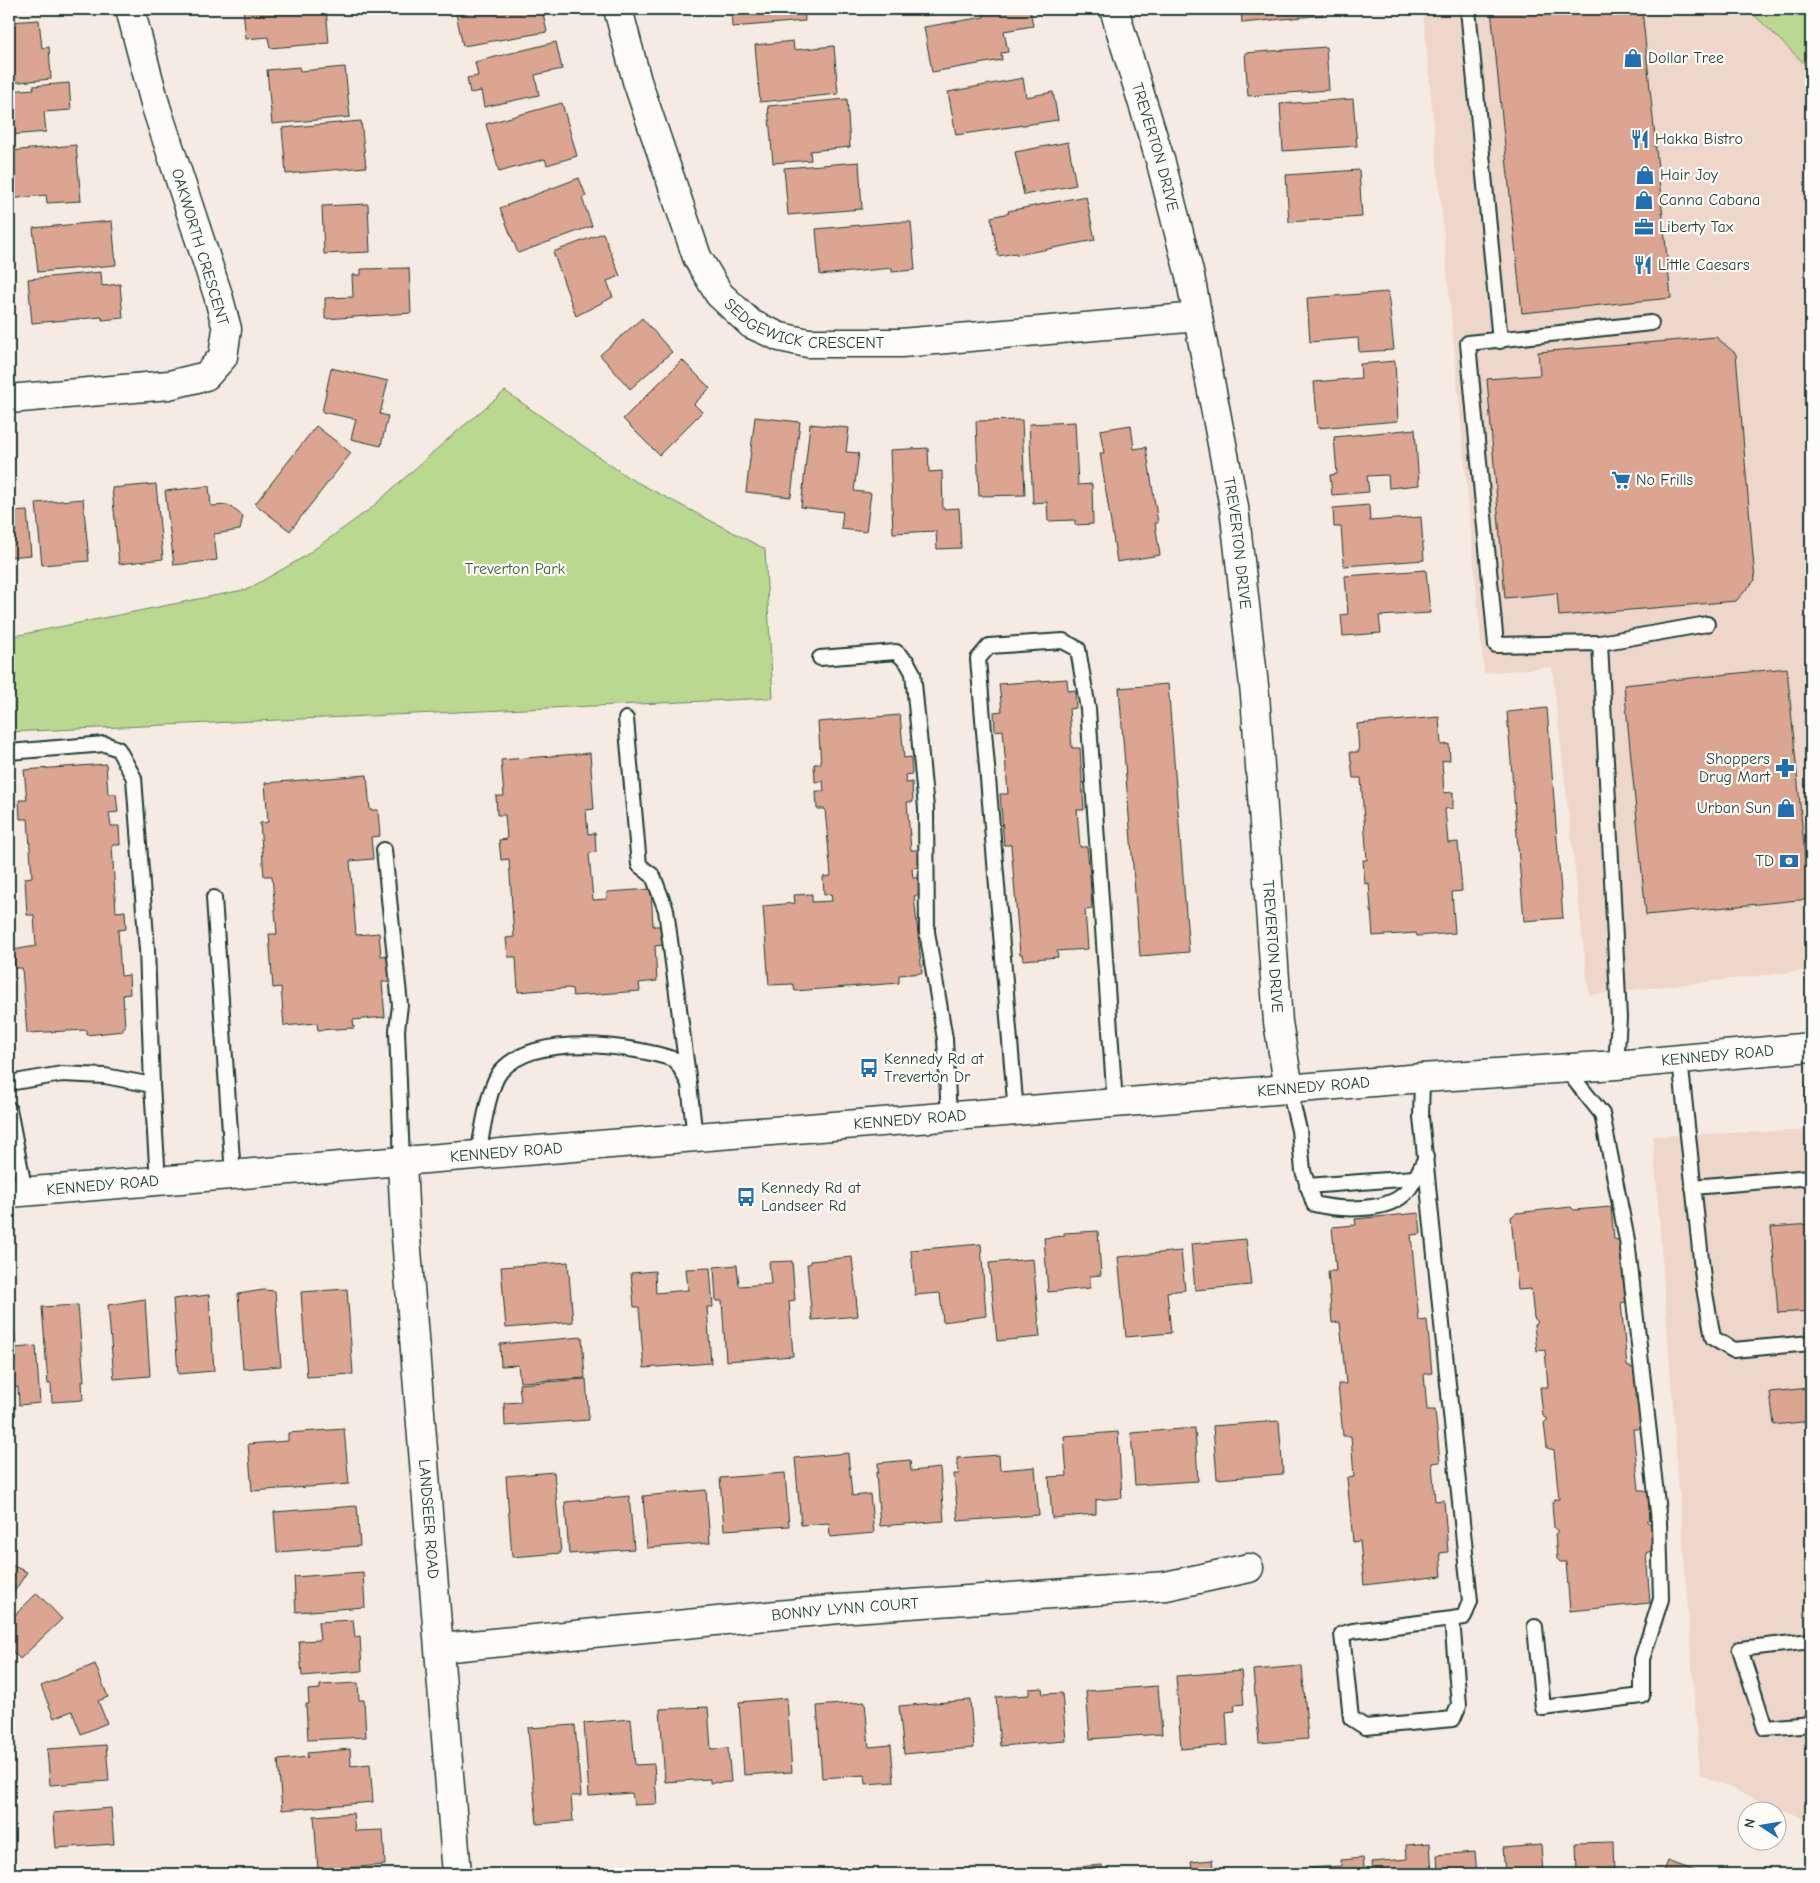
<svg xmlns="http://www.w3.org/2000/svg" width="1820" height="1883" viewBox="0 0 1820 1883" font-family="'Comic Neue',sans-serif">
  <rect width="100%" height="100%" fill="#f6ebe3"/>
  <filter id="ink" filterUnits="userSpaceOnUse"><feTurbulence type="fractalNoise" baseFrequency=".02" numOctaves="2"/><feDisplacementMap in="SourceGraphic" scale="10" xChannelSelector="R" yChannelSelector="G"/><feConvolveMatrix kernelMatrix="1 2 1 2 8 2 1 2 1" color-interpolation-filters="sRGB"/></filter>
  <g filter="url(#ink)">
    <g fill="#eed6ca">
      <polygon points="1423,9 1748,9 1811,70 1811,970 1589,995 1552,667 1484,673"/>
      <polygon points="1811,1130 1811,1822 1700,1775 1653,1136"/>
    </g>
    <g fill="#bad890" stroke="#6c8a62">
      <polygon points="1748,9 1811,9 1811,70"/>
      <polygon points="505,391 629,478 765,549 773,698 9,732 9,637 248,589 302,558 370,509 448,439"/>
    </g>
    <g fill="#dba591" stroke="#1f3d34">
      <polygon points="243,9 326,9 329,43 270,48 268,37 246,39"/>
      <polygon points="455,9 542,9 547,32 463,46"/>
      <polygon points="731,9 804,9 805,21 732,27"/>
      <polygon points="917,9 960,9 926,15 918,15"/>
      <polygon points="1006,9 1030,9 1033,26 1004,31 1008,52 1001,53 1002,60 932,72 924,27 984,17 983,13"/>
      <polygon points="1241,9 1322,9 1323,15 1242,23"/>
      <polygon points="1491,9 1642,9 1671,298 1522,313"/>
      <polygon points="39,20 42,48 49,47 51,79 9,83 9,22"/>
      <polygon points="793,41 794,50 834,46 838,94 760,102 755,45"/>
      <polygon points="556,42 562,69 535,75 539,95 484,107 481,91 470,93 467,78 478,76 475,62"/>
      <polygon points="1326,47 1329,90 1248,96 1245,53"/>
      <polygon points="299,67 300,71 345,67 350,117 272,124 267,70"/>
      <polygon points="1023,78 1026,97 1053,92 1058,120 956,135 948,92"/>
      <polygon points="69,83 71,110 44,112 46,132 9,135 9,91 34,89 33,86"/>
      <polygon points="847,99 850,147 810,151 811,160 773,163 768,106"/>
      <polygon points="1353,99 1357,146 1283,151 1280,104"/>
      <polygon points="562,103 577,156 547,165 545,159 499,172 486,124"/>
      <polygon points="361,121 366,167 286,174 282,128"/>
      <polygon points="1068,142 1076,185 1024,195 1015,152"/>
      <polygon points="76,145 81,201 47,203 46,195 9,199 9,151"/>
      <polygon points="859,162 862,209 788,215 784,168"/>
      <polygon points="1359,170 1362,217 1289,222 1286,175"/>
      <polygon points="579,178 586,196 582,198 592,226 518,253 500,208"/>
      <polygon points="1086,196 1095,240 1017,255 1016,253 998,256 991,217 1009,213 1008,211"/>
      <polygon points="368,204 370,252 324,254 322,206"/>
      <polygon points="112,221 116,265 38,272 33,228"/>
      <polygon points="895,222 911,222 915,270 892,272 892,268 820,275 816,229"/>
      <polygon points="603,233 620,276 607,281 613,297 576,316 553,252"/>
      <polygon points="409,268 411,313 325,319 325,298 353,297 352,275 361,275 361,269"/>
      <polygon points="101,272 102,286 120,284 123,318 102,320 102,317 32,323 28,279"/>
      <polygon points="1388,292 1394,350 1359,352 1358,338 1310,342 1307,298"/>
      <polygon points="642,318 672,352 630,389 600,355"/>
      <polygon points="1716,337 1736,354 1755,580 1736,601 1559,616 1557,593 1505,598 1487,379 1540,375 1538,352"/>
      <polygon points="682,360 710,388 694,404 702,412 659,455 623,419"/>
      <polygon points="1395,361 1398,421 1318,428 1314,382 1361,378 1360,364"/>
      <polygon points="331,368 388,381 380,414 388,416 381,446 351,439 356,419 322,412"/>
      <polygon points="755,417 800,422 791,497 746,492"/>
      <polygon points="1022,420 1025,495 979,496 976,421"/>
      <polygon points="1075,422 1078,485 1092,484 1093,524 1075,525 1075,520 1048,521 1047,502 1033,503 1029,424"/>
      <polygon points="810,424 849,428 846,452 859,453 854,491 871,493 866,532 841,529 843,512 801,507"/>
      <polygon points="1131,425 1134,449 1146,447 1158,523 1155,523 1160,555 1117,562 1100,453 1104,453 1100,430"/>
      <polygon points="316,426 351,453 290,531 255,504"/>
      <polygon points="1415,429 1419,485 1389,488 1388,475 1367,476 1369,492 1332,495 1330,475 1337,474 1334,437"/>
      <polygon points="928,448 929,472 942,471 943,509 959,508 961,548 937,549 936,531 893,533 890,450"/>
      <polygon points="156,484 163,559 119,564 112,488"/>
      <polygon points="209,486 211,506 228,505 243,516 240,530 214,534 217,560 174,565 165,491"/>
      <polygon points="83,499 89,561 42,565 36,503"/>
      <polygon points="1369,505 1370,521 1421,517 1424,560 1344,566 1341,527 1334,527 1333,508"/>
      <polygon points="27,511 31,555 9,557 9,512"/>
      <polygon points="1426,570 1430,613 1379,616 1381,633 1343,636 1341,615 1348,614 1345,576"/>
      <polygon points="1787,668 1809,899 1646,915 1624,685"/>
      <polygon points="1067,679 1068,691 1075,690 1076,708 1069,709 1072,748 1080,748 1084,810 1077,810 1080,847 1087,847 1090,876 1092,909 1085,910 1088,949 1057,951 1058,957 1023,960 1022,954 1020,954 1011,845 1004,845 1000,794 1008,794 1003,730 995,731 994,712 1002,711 999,684"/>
      <polygon points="1168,684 1189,952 1140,956 1119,688"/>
      <polygon points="1547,708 1563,918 1524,921 1507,712"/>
      <polygon points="900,715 904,758 911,757 912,774 905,775 906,783 912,782 913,802 907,802 911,850 919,850 920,867 912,868 913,878 920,878 921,895 914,896 922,973 899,975 899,983 795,991 793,984 769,985 763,906 795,903 794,895 812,894 812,902 832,901 831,894 824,895 823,877 831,876 825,809 817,809 816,791 824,791 823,781 815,782 814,764 821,764 818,722"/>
      <polygon points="1439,717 1441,745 1449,744 1450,760 1442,761 1444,793 1453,792 1453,808 1445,809 1448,843 1458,842 1462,891 1452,892 1455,933 1417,936 1416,933 1373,936 1369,883 1365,884 1363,860 1367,860 1361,778 1353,778 1350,752 1359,752 1357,724"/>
      <polygon points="590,753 594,809 586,810 588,834 595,833 596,852 589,853 593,900 607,899 607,892 651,889 653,926 662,926 663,945 655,946 657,981 639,983 640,991 573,996 572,989 568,988 518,992 516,957 508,957 506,938 514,937 509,859 501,860 499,840 507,839 505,815 497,815 496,796 504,796 501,760"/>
      <polygon points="106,764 108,794 116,794 118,812 109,813 111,826 119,826 120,845 112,845 116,912 125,911 126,929 118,930 121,976 129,975 130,994 123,995 125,1027 123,1027 123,1031 87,1035 87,1030 27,1033 22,968 15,968 13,950 36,946 34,915 27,915 25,878 32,877 28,819 20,819 19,800 27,800 24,770"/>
      <polygon points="367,775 370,810 378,810 380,836 371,837 373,859 350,861 356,935 379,933 381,956 389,955 391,982 382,982 385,1017 353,1020 354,1028 318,1030 317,1023 284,1026 281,987 273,988 269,934 277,934 272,876 264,876 260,823 268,822 265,783"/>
      <polygon points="1571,1207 1574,1210 1611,1207 1614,1239 1622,1241 1625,1267 1622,1270 1625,1272 1628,1298 1625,1302 1621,1303 1627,1366 1635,1369 1638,1393 1634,1396 1638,1400 1641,1425 1638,1429 1633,1429 1639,1490 1644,1490 1648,1493 1650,1518 1647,1521 1651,1525 1653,1550 1646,1553 1650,1603 1570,1611 1566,1562 1560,1562 1557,1559 1555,1534 1558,1531 1554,1528 1552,1503 1555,1499 1559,1499 1554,1450 1547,1448 1544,1423 1548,1419 1543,1416 1540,1387 1548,1387 1545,1350 1537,1351 1534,1325 1538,1322 1534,1318 1531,1289 1518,1290 1511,1217 1516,1213"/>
      <polygon points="1419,1213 1421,1234 1411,1235 1419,1321 1427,1320 1432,1373 1424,1374 1427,1410 1435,1410 1440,1462 1432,1463 1435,1501 1444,1500 1448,1552 1440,1553 1442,1576 1364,1585 1360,1541 1353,1542 1347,1478 1354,1477 1351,1436 1343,1436 1338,1384 1346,1384 1340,1322 1332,1323 1328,1271 1336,1271 1332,1227 1356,1225 1355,1219"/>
      <polygon points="1811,1224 1811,1311 1778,1313 1771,1227"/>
      <polygon points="1098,1231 1101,1275 1090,1276 1090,1288 1048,1292 1044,1238 1064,1236 1064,1233"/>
      <polygon points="1246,1239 1251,1285 1195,1290 1191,1244"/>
      <polygon points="981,1244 986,1316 943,1322 940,1293 915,1295 911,1250"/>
      <polygon points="1181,1251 1185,1290 1167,1292 1171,1333 1126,1337 1118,1257"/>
      <polygon points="852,1257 858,1316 812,1320 807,1264 810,1264 810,1261"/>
      <polygon points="1033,1259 1040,1337 997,1341 989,1263"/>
      <polygon points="792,1261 795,1300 789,1301 793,1356 726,1361 722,1301 716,1301 714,1267 737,1265 739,1286 771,1284 769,1262"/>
      <polygon points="568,1262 573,1322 506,1328 501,1267"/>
      <polygon points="710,1268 713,1307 707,1307 711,1363 644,1368 639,1307 634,1307 631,1273 655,1271 656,1293 688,1290 686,1269"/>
      <polygon points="347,1289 353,1374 307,1377 301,1292"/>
      <polygon points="264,1290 275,1291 281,1366 243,1369 238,1294"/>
      <polygon points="209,1295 214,1371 178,1374 173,1299"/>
      <polygon points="145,1299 150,1376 114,1379 108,1305"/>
      <polygon points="78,1305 84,1381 82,1381 83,1400 52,1402 51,1384 48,1384 42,1307"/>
      <polygon points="13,1312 16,1348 36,1346 40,1403 19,1405 18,1387 9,1388 9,1313"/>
      <polygon points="582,1337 585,1378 520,1382 518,1365 501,1366 500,1344"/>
      <polygon points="1808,1377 1811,1377 1811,1421 1774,1425 1770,1392 1809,1388"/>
      <polygon points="586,1379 589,1420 505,1426 504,1403 521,1402 519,1384"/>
      <polygon points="1279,1421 1283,1474 1217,1479 1213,1426"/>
      <polygon points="1195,1428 1198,1481 1135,1485 1131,1433"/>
      <polygon points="344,1429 349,1484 252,1491 248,1444 288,1441 288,1433"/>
      <polygon points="1118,1432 1122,1498 1096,1500 1096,1514 1052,1518 1049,1477 1067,1476 1064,1436"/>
      <polygon points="848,1453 852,1496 870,1494 874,1533 830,1537 829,1523 801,1525 795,1458"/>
      <polygon points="999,1455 1000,1470 1035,1467 1039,1515 958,1521 954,1474 959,1474 957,1458"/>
      <polygon points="910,1460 911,1471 940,1468 944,1521 880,1526 876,1473 878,1473 878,1463"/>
      <polygon points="554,1472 561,1553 512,1557 506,1476"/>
      <polygon points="785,1473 789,1526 724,1530 720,1478"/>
      <polygon points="706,1490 710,1543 647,1548 643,1496"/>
      <polygon points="629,1496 634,1549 569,1554 565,1502"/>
      <polygon points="357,1506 360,1546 277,1552 274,1512"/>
      <polygon points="9,1564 27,1572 9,1600"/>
      <polygon points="363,1572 365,1607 296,1612 294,1577"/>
      <polygon points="37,1593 62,1619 20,1659 9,1648 9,1621"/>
      <polygon points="353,1620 355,1637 360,1636 362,1671 302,1676 299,1641 320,1640 318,1622"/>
      <polygon points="95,1664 108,1697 98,1701 107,1723 81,1734 72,1711 54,1718 41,1686"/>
      <polygon points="1302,1666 1308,1739 1259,1743 1253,1670"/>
      <polygon points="1241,1671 1244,1704 1234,1705 1235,1711 1226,1712 1228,1745 1181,1749 1176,1676"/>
      <polygon points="358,1683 359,1700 364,1700 366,1737 308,1740 306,1704 309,1704 308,1690 320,1689 320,1685"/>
      <polygon points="1158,1686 1162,1734 1090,1739 1086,1691"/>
      <polygon points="1042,1688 1043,1694 1062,1693 1066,1741 1000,1746 996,1697 1029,1695 1029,1689"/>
      <polygon points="787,1698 792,1772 744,1775 739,1702"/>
      <polygon points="970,1700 974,1748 904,1754 899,1706"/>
      <polygon points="865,1702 869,1747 891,1745 894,1782 866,1784 865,1775 822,1778 817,1706"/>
      <polygon points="708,1707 711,1749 728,1748 731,1782 710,1783 710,1779 665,1782 660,1709"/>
      <polygon points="631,1719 635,1765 654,1764 657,1804 634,1805 632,1793 589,1796 584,1723"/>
      <polygon points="575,1725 581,1796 571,1796 573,1821 537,1824 528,1728"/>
      <polygon points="106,1745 109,1781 50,1785 47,1749"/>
      <polygon points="350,1749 351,1766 370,1764 373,1802 282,1810 278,1760 308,1757 307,1753"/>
      <polygon points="111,1808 114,1844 56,1848 53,1813"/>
      <polygon points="353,1813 355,1831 383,1830 385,1865 318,1870 314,1816"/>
      <polygon points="1614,1842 1615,1874 1577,1874 1576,1843"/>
      <polygon points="1430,1843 1432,1874 1373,1874 1372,1862 1407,1859 1406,1845"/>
      <polygon points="1541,1845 1543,1874 1505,1874 1503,1848"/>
      <polygon points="1475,1852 1477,1874 1438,1874 1437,1855"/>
      <polygon points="1363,1858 1365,1874 1307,1874 1307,1868 1341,1866 1341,1860"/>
      <polygon points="1212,1860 1214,1874 1193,1874 1191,1862"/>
      <polygon points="1668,1861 1703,1874 1663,1874"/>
      <polygon points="1102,1865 1102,1874 1078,1874 1077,1867"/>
      <polygon points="116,1870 116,1874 63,1874"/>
      <polygon points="1280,1871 1280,1874 1242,1874"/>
    </g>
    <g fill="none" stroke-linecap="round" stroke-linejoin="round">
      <g stroke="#1f3d34" stroke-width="18">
        <g id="service">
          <polyline points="1468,9 1500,341"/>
          <polyline points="1600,643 1707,624"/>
          <polyline points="820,658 896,652 907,662 913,673 926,808 927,932 945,1039 949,1117"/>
          <polyline points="626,719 639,865 653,876 666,910 689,1084"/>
          <polyline points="9,752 105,744 118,749 134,778 147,950 152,1085 158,1181"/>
          <polyline points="384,850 400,1005 397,1030 402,1162"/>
          <polyline points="214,898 233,1175"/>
          <polyline points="1680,1059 1704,1288 1713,1338 1733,1350 1811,1343"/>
          <polyline points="1616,1065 1619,1018 1600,643 1496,645 1468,343 1651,323"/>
          <polyline points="1422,1078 1421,1117 1470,1601 1464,1617 1452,1619 1353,1631 1342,1634 1351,1718 1365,1727 1453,1719 1459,1705 1452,1619"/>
          <polyline points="9,1083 62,1074 105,1076 152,1085"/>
          <path d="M 1289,1089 L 1299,1130 L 1303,1171 L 1314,1204 C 1339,1210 1389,1213 1407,1191 C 1415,1182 1420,1168 1426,1157"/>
          <polyline points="9,1109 25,1192"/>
          <polyline points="1016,1113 978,659 989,646 1063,641 1078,649 1088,709 1115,1104"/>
          <path d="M 478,1155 C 482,1135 488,1086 501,1071 C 535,1032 632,1045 676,1060 L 689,1084 L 695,1138"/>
          <polyline points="1307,1186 1414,1178"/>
          <polyline points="1693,1187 1811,1177"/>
          <polyline points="1535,1627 1543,1708 1642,1696 1642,1659 1661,1599 1659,1521 1627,1240 1602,1114 1565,1068"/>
          <polyline points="1811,1641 1740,1649 1765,1728 1811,1724"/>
        </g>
      </g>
      <g stroke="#1f3d34" stroke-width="31">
        <g id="minor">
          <path id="s1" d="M 618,9 L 637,81 L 697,257 L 719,294 L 751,324 L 780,337 L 808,343 L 901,343 L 1198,317"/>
          <path id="s2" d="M 1114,9 L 1161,163 L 1190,276 L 1234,507 L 1255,695 L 1278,1022 L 1289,1089"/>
          <polyline points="9,399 169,385 206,376 223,357 227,329 218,295 156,107 130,9"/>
          <path id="s3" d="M 402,1162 L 405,1225 L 457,1874"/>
          <path id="s4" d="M 441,1648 L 839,1609 L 1166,1586 L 1249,1568"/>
        </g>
      </g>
      <g stroke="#1f3d34" stroke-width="31">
        <g id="secondary">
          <path id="s5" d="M 9,1193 L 1422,1078 L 1616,1065 L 1811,1047"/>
        </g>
      </g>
      <use href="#service" stroke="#fdfcf7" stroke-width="14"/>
      <use href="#minor" stroke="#fdfcf7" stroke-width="28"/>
      <use href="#secondary" stroke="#fdfcf7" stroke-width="28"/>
    </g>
  </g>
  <defs>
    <g id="shop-bare" transform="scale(1.5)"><path d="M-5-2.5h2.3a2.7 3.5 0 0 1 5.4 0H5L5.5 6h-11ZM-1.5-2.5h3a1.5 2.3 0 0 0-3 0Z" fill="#1f6fb2" stroke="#fdfcf7" stroke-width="2.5" paint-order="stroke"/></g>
    <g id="restaurant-bare" transform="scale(1.5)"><path d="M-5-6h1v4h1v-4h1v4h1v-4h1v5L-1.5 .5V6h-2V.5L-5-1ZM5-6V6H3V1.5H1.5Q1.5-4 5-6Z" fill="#1f6fb2" stroke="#fdfcf7" stroke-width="2.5" paint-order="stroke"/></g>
    <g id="office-bare" transform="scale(1.5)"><path d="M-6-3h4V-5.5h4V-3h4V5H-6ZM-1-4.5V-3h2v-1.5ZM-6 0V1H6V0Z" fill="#1f6fb2" stroke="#fdfcf7" stroke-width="2.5" paint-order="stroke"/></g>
    <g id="supermarket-bare" transform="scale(1.5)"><path d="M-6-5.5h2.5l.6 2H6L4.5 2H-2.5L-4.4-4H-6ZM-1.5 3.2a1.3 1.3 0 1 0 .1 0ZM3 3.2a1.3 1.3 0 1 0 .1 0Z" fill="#1f6fb2" stroke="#fdfcf7" stroke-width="2.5" paint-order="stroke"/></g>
    <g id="pharmacy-bare" transform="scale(1.5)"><path d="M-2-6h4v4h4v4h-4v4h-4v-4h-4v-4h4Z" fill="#1f6fb2" stroke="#fdfcf7" stroke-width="2.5" paint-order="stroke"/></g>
    <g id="bank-bare" transform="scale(1.5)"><path d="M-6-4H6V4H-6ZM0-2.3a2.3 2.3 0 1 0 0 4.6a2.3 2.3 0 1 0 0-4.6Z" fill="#1f6fb2" stroke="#fdfcf7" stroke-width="2.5" paint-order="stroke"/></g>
    <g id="bus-bare" transform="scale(1.5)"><path d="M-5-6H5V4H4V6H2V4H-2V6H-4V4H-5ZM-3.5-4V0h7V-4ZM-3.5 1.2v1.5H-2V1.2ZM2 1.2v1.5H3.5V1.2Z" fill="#1f6fb2" stroke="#fdfcf7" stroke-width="2.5" paint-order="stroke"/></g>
  </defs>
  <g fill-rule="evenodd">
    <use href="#shop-bare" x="1633" y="58"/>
    <use href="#restaurant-bare" x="1640" y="139"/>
    <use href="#shop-bare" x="1645" y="175"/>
    <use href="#shop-bare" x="1644" y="200"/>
    <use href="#office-bare" x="1644" y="227"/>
    <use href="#restaurant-bare" x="1643" y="265"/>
    <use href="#supermarket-bare" x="1621" y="480"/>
    <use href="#pharmacy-bare" x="1785" y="768"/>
    <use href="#shop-bare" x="1786" y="808"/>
    <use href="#bank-bare" x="1789" y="861"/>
    <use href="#bus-bare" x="869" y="1068"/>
    <use href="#bus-bare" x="746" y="1197"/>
  </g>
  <g text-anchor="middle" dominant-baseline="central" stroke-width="4.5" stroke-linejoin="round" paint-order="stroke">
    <g font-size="16" fill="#1f3d34" stroke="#fdfcf7" text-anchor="start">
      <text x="1648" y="58">Dollar Tree</text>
      <text x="1655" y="139">Hakka Bistro</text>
      <text x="1660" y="175">Hair Joy</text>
      <text x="1659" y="200">Canna Cabana</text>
      <text x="1659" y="227">Liberty Tax</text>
      <text x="1658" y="265">Little Caesars</text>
      <text x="1636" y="480">No Frills</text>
      <text x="1770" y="759" text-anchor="end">Shoppers<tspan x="1770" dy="18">Drug Mart</tspan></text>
      <text x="1771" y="808" text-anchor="end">Urban Sun</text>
      <text x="1774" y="861" text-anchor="end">TD</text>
      <text x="884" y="1059">Kennedy Rd at<tspan x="884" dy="18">Treverton Dr</tspan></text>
      <text x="761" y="1188">Kennedy Rd at<tspan x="761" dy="18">Landseer Rd</tspan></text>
    </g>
    <g font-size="16" fill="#1f3d34" stroke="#fdfcf7">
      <text stroke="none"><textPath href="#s2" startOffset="144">TREVERTON DRIVE</textPath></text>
      <text transform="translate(200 247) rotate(73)">OAKWORTH CRESCENT</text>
      <text stroke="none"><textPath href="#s1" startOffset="399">SEDGEWICK CRESCENT</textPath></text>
      <text stroke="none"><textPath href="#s2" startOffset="549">TREVERTON DRIVE</textPath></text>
      <text stroke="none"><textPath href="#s2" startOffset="954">TREVERTON DRIVE</textPath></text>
      <text stroke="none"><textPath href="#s5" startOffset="1714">KENNEDY ROAD</textPath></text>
      <text stroke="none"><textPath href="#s5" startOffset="1309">KENNEDY ROAD</textPath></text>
      <text stroke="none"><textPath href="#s5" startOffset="904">KENNEDY ROAD</textPath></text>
      <text stroke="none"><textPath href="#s5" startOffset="499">KENNEDY ROAD</textPath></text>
      <text stroke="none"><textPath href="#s5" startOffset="94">KENNEDY ROAD</textPath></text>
      <text stroke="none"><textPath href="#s3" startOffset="358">LANDSEER ROAD</textPath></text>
      <text stroke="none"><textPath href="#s4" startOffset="406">BONNY LYNN COURT</textPath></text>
    </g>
    <g font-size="16" fill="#3e5c46" stroke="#fdfcf7">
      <text x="515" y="569">Treverton Park</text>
    </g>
  </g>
  <rect width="1820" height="1883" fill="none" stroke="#fdfcf7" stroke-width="30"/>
  <rect x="15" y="15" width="1790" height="1853" fill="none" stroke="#1f3d34" stroke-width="2" filter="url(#ink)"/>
  <g transform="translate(1762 1826) rotate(282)"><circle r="24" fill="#fdfcf7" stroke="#a4b0a9"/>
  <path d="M0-4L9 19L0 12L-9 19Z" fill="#1f6fb2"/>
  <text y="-8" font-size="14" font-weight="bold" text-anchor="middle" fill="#1f3d34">N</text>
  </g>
</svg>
